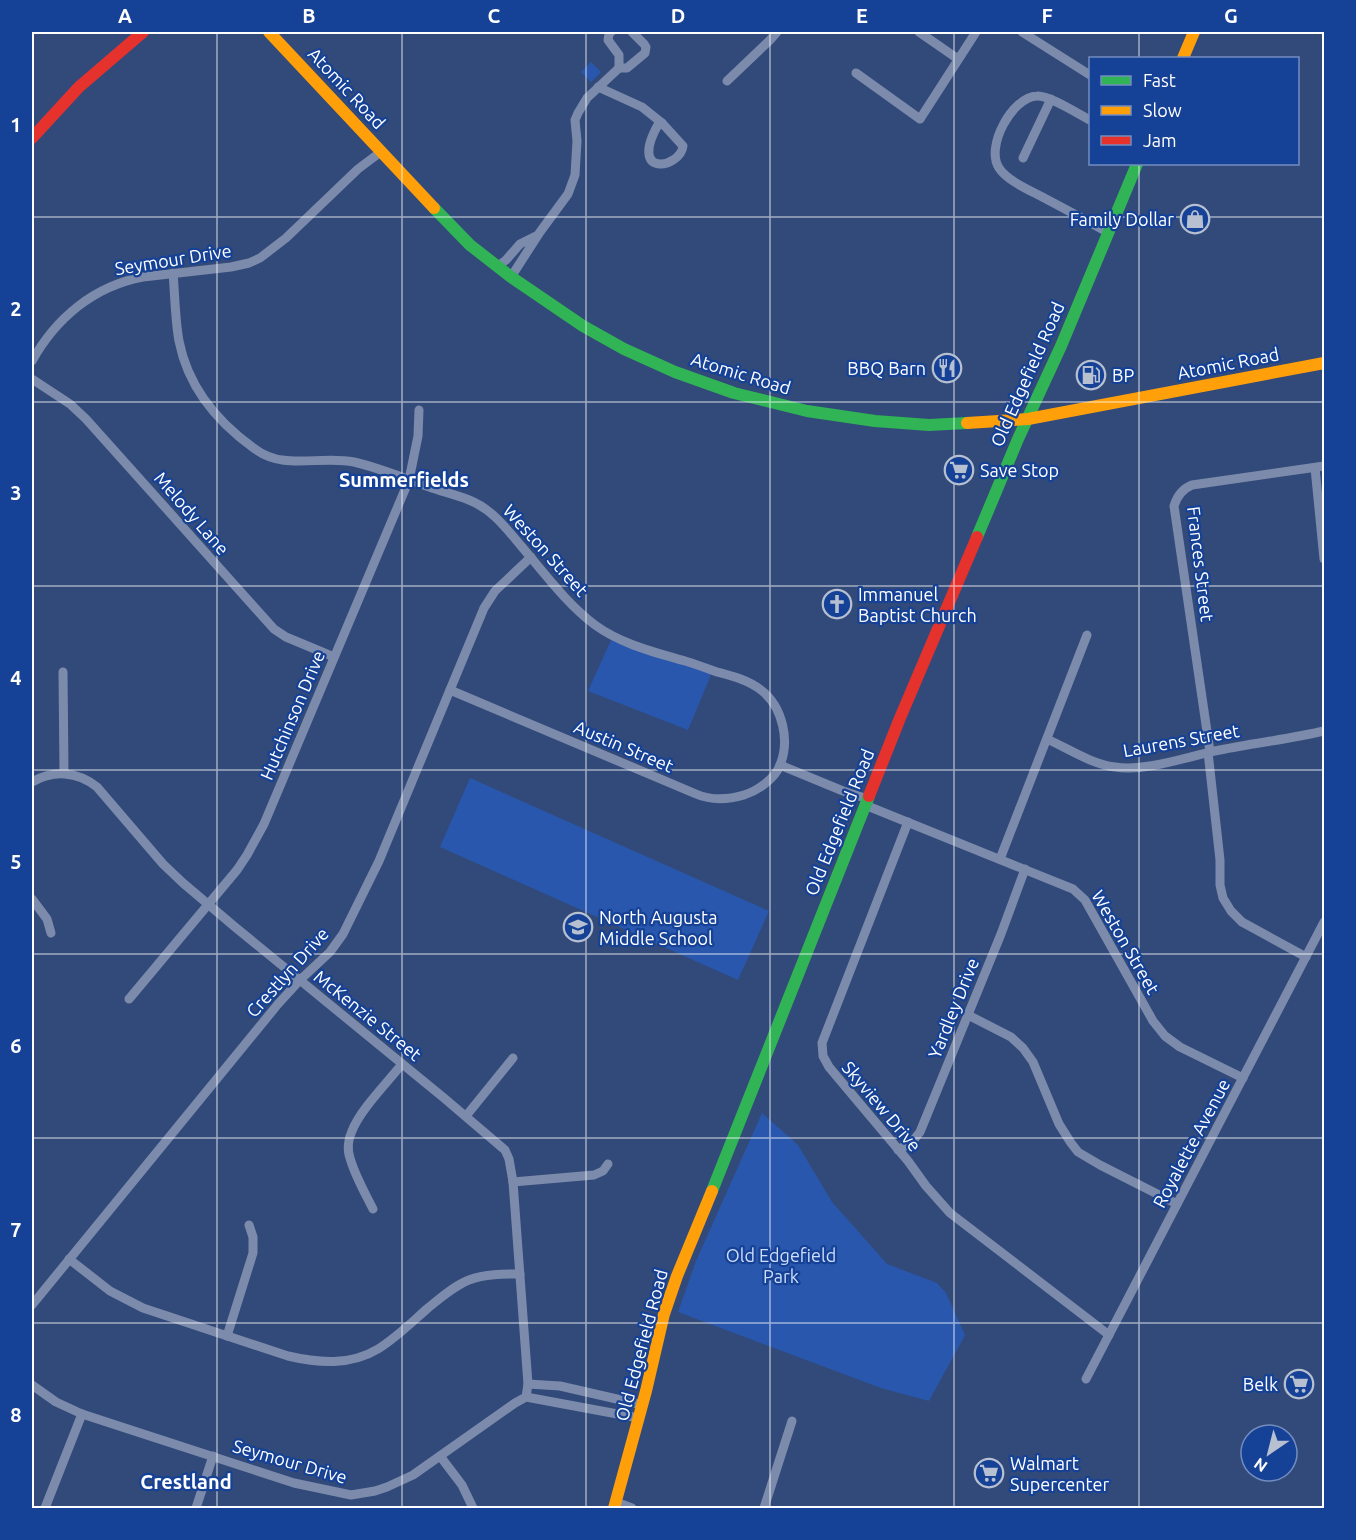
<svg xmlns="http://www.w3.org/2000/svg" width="1356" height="1540" viewBox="0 0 1356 1540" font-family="Ubuntu,sans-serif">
  <rect width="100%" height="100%" fill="#324a79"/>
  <g fill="#2957ad">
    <polygon points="591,62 601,72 591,82 581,72"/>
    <polygon points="612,638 713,670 688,730 588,691"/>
    <polygon points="470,778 769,911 738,980 440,847"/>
    <polygon points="762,1113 798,1145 832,1202 887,1264 937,1283 946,1293 965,1335 929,1401 881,1388 678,1312 696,1261"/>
  </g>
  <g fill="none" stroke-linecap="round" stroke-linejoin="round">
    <g stroke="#7c8bab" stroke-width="9">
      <polyline points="611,32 609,34 608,40 619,55 619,68"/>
      <polyline points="919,32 958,59"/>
      <polyline points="1022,32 1090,75"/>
      <polyline points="619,68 627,68 645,53 646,47 644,44 632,32"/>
      <polyline points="856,73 920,119 976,32"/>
      <polyline points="727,81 770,40 777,32"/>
      <polyline points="598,87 642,107 662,123"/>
      <path d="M 1090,120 C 1078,114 1049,95 1037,96 C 1012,97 985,147 999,168 C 1008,182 1034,192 1048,200 C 1069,211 1089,222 1109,233"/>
      <path d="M 659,123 L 662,123 L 683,146 C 680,169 627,178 659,123 Z"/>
      <polyline points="1023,158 1051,99"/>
      <polyline points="498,266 506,260 520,244 536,236"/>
      <path d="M 173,273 C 175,296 175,319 179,341 C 188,387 217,422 255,449 C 284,471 320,455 354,462 C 380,468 406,479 432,488 C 444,492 457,495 469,500 C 492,509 506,528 522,547 C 545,574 567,604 595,625 C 621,644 654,652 685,661 C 695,664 706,668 717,672 C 732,676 748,680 761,690 C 783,707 790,741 780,765 C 775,779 757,791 744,795 C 727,800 712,801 696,794 L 450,690"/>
      <polyline points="511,277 540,232 568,194 575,175 577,141 575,120 578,113 587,98 619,68"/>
      <path d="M 32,361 C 56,318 94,286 143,277 L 231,267 L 249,263 L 260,258 L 286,238 L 358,169 L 382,151"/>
      <polyline points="32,379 70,404 86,419 274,629 286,637 334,657"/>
      <polyline points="1315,468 1324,559"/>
      <polyline points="63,672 64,773"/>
      <path d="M 1047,739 C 1069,749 1091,764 1115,767 C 1147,772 1188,756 1220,750 C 1254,743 1290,739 1324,731"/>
      <polyline points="1208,752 1220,860 1220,885 1223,898 1231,911 1242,922 1306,957"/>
      <path d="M 1210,752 L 1174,506 C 1177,496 1182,489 1192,485 L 1324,466"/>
      <polyline points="780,765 843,791 868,799"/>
      <path d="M 32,782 C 53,770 77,771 97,787 L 163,864 L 183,883 L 235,927 L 444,1098 L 505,1150 L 509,1159 L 513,1182 L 528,1384 L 526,1397 L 515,1403 L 413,1475 L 387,1487 L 375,1491 L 351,1495 L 294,1483 L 82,1414 L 56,1402 L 32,1385"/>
      <polyline points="865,805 1073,889 1085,900 1153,1021 1165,1036 1180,1047 1243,1078"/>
      <polyline points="908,822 822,1043 823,1056 829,1067 908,1161 926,1186 950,1213 1109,1335"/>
      <polyline points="1000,859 1087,635"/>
      <polyline points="32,899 47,919 51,933"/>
      <polyline points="129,999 237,870 247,855 264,824 409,480 418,436 419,410"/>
      <polyline points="968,1015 1011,1037 1023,1048 1033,1062 1059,1124 1071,1143 1078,1152 1100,1165 1177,1204"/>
      <polyline points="466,1116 513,1058"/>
      <polyline points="898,1150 912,1142 920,1132 1001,934 1025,869"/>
      <polyline points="513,1182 594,1175 603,1171 608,1164"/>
      <path d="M 373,1209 C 365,1193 355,1176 350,1158 C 347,1150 348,1139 352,1131 C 360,1110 387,1083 402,1064"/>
      <path d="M 69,1259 L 110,1291 L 143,1308 L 288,1356 C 318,1363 350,1366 378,1349 C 396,1338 412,1322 428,1308 C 440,1298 454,1286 469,1280 C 485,1274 503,1274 520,1274"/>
      <polyline points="32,1305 278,1004 300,980 330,952 343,934 379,861 484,608 495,591 531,557"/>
      <polyline points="227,1336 253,1253 253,1237 249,1225"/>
      <polyline points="1086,1379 1324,922"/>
      <polyline points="528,1384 560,1386 643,1405"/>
      <polyline points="526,1397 639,1418"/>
      <polyline points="440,1456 462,1485 473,1508"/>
      <polyline points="616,1502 632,1508"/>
      <polyline points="45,1508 82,1414"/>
      <polyline points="196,1508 213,1456"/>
      <polyline points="764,1508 792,1421"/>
    </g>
    <g stroke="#30b455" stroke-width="12">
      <polyline points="434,208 470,245 511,277 583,326 624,349 675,372 734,393 807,411 875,421 929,425 967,423"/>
      <polyline points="977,537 1018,439 1061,346 1137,164"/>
      <polyline points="712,1191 869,796"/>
    </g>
    <g stroke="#ff9f0a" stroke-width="12">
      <polyline points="269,32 434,208"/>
      <polyline points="1183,58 1194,32"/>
      <polyline points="967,423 1028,419 1324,363"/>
      <polyline points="614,1508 646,1391 664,1314 677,1276 712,1191"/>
    </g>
    <g stroke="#e5322d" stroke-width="12">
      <polyline points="32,138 79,87 143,32"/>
      <polyline points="869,796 900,718 977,537"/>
    </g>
  </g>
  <path fill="none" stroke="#fff" stroke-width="1.5" stroke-opacity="0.55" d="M 217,32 L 217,1508M 402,32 L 402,1508M 586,32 L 586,1508M 770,32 L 770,1508M 954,32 L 954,1508M 1139,32 L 1139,58M 1139,164 L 1139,1508M 32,217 L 1324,217M 32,402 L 1324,402M 32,586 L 1324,586M 32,770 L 1324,770M 32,954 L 1324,954M 32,1138 L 1324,1138M 32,1323 L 1324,1323"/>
  <defs>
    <g id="shop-ring" transform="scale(1.5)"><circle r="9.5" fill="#154196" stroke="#b7c0d0" stroke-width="1.5"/><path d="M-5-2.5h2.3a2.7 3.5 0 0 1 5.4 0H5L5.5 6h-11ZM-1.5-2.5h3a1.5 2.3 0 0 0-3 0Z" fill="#b7c0d0"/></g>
    <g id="restaurant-ring" transform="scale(1.5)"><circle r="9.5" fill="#154196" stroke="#b7c0d0" stroke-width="1.5"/><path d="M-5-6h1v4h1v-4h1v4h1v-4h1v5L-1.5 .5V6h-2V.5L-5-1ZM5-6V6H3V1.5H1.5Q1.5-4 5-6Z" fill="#b7c0d0"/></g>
    <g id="fuel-ring" transform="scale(1.5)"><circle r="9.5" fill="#154196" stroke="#b7c0d0" stroke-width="1.5"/><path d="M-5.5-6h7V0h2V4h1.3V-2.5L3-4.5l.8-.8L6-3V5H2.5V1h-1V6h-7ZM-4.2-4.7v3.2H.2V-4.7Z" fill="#b7c0d0"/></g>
    <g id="supermarket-ring" transform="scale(1.5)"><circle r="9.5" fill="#154196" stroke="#b7c0d0" stroke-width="1.5"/><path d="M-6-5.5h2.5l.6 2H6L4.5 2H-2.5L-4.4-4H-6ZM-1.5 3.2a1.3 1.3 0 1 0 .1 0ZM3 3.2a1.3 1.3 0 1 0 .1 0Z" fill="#b7c0d0"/></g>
    <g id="church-ring" transform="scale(1.5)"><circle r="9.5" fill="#154196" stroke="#b7c0d0" stroke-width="1.5"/><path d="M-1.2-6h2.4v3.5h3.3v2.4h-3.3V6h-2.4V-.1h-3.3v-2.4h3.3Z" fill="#b7c0d0"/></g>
    <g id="school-ring" transform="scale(1.5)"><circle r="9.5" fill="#154196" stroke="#b7c0d0" stroke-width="1.5"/><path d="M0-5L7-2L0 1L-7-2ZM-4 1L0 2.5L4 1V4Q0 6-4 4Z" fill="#b7c0d0"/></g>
  </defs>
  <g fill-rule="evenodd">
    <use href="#shop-ring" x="1195" y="219"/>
    <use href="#restaurant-ring" x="947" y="368"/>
    <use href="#fuel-ring" x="1091" y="375"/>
    <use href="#supermarket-ring" x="959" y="470"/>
    <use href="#church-ring" x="837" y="604"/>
    <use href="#school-ring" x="578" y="927"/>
    <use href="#supermarket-ring" x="1299" y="1384"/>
    <use href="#supermarket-ring" x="989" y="1473"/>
  </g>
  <g text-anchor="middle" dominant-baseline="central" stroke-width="4.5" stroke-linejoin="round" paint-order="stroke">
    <g font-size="18" fill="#fff" stroke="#154196">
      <text transform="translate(347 88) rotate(47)">Atomic Road</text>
      <text transform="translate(173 259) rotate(-9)">Seymour Drive</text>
      <text transform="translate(1228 363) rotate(-11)">Atomic Road</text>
      <text transform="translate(741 373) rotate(17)">Atomic Road</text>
      <text transform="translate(1027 374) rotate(-66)">Old Edgefield Road</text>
      <text transform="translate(192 513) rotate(49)">Melody Lane</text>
      <text transform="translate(546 550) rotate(48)">Weston Street</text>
      <text transform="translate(1201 564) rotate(83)">Frances Street</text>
      <text transform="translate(292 715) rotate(-67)">Hutchinson Drive</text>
      <text transform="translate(1181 740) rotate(-10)">Laurens Street</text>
      <text transform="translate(624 746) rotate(23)">Austin Street</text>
      <text transform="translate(839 822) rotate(-68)">Old Edgefield Road</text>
      <text transform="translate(1126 942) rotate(60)">Weston Street</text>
      <text transform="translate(287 972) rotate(-48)">Crestlyn Drive</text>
      <text transform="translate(953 1008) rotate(-68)">Yardley Drive</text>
      <text transform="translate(368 1015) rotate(39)">McKenzie Street</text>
      <text transform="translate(882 1106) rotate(50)">Skyview Drive</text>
      <text transform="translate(1191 1143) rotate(-62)">Royalette Avenue</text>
      <text transform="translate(641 1345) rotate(-75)">Old Edgefield Road</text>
      <text transform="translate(290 1461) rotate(16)">Seymour Drive</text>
    </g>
    <g font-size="18" fill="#fff" stroke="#154196" text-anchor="start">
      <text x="1174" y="219" text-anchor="end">Family Dollar</text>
      <text x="926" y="368" text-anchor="end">BBQ Barn</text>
      <text x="1112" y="375">BP</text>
      <text x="980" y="470">Save Stop</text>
      <text x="858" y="594">Immanuel<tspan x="858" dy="21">Baptist Church</tspan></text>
      <text x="599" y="917">North Augusta<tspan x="599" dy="21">Middle School</tspan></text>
      <text x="1278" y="1384" text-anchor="end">Belk</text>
      <text x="1010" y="1463">Walmart<tspan x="1010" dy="21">Supercenter</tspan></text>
    </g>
    <g font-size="18" fill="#cedefc" stroke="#154196">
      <text x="781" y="1255">Old Edgefield<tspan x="781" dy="21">Park</tspan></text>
    </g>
    <g font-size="20" font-weight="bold" fill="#fff" stroke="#154196">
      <text x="404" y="479">Summerfields</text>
      <text x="186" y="1481">Crestland</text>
    </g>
  </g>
  <rect width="1356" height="1540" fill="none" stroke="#154196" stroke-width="66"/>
  <rect x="1089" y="57" width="210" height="108" fill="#154196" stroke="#738dc0" stroke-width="1.5"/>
  <rect x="1101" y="76" width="30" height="9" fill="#30b455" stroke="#738dc0" stroke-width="1.5"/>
  <text x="1143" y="87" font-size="18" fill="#ffffff">Fast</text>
  <rect x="1101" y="106" width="30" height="9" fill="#ff9f0a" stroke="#738dc0" stroke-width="1.5"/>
  <text x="1143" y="117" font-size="18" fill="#ffffff">Slow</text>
  <rect x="1101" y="136" width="30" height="9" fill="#e5322d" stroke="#738dc0" stroke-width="1.5"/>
  <text x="1143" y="147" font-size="18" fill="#ffffff">Jam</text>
  <g transform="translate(1269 1453) rotate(215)"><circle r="28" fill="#154196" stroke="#738dc0" stroke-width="1.5"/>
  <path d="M0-4.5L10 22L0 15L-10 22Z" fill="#b7c0d0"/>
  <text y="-9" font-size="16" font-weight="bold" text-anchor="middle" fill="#ffffff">N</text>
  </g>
  <rect x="33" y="33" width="1290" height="1474" fill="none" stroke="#fff" stroke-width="2"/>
  <g font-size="20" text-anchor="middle" font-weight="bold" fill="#fff">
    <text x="125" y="23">A</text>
    <text x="309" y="23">B</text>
    <text x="494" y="23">C</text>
    <text x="678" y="23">D</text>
    <text x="862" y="23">E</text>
    <text x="1047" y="23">F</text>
    <text x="1231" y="23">G</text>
    <text x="16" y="132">1</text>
    <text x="16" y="316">2</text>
    <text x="16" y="500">3</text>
    <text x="16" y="685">4</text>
    <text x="16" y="869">5</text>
    <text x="16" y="1053">6</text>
    <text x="16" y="1237">7</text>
    <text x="16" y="1422">8</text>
  </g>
</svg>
